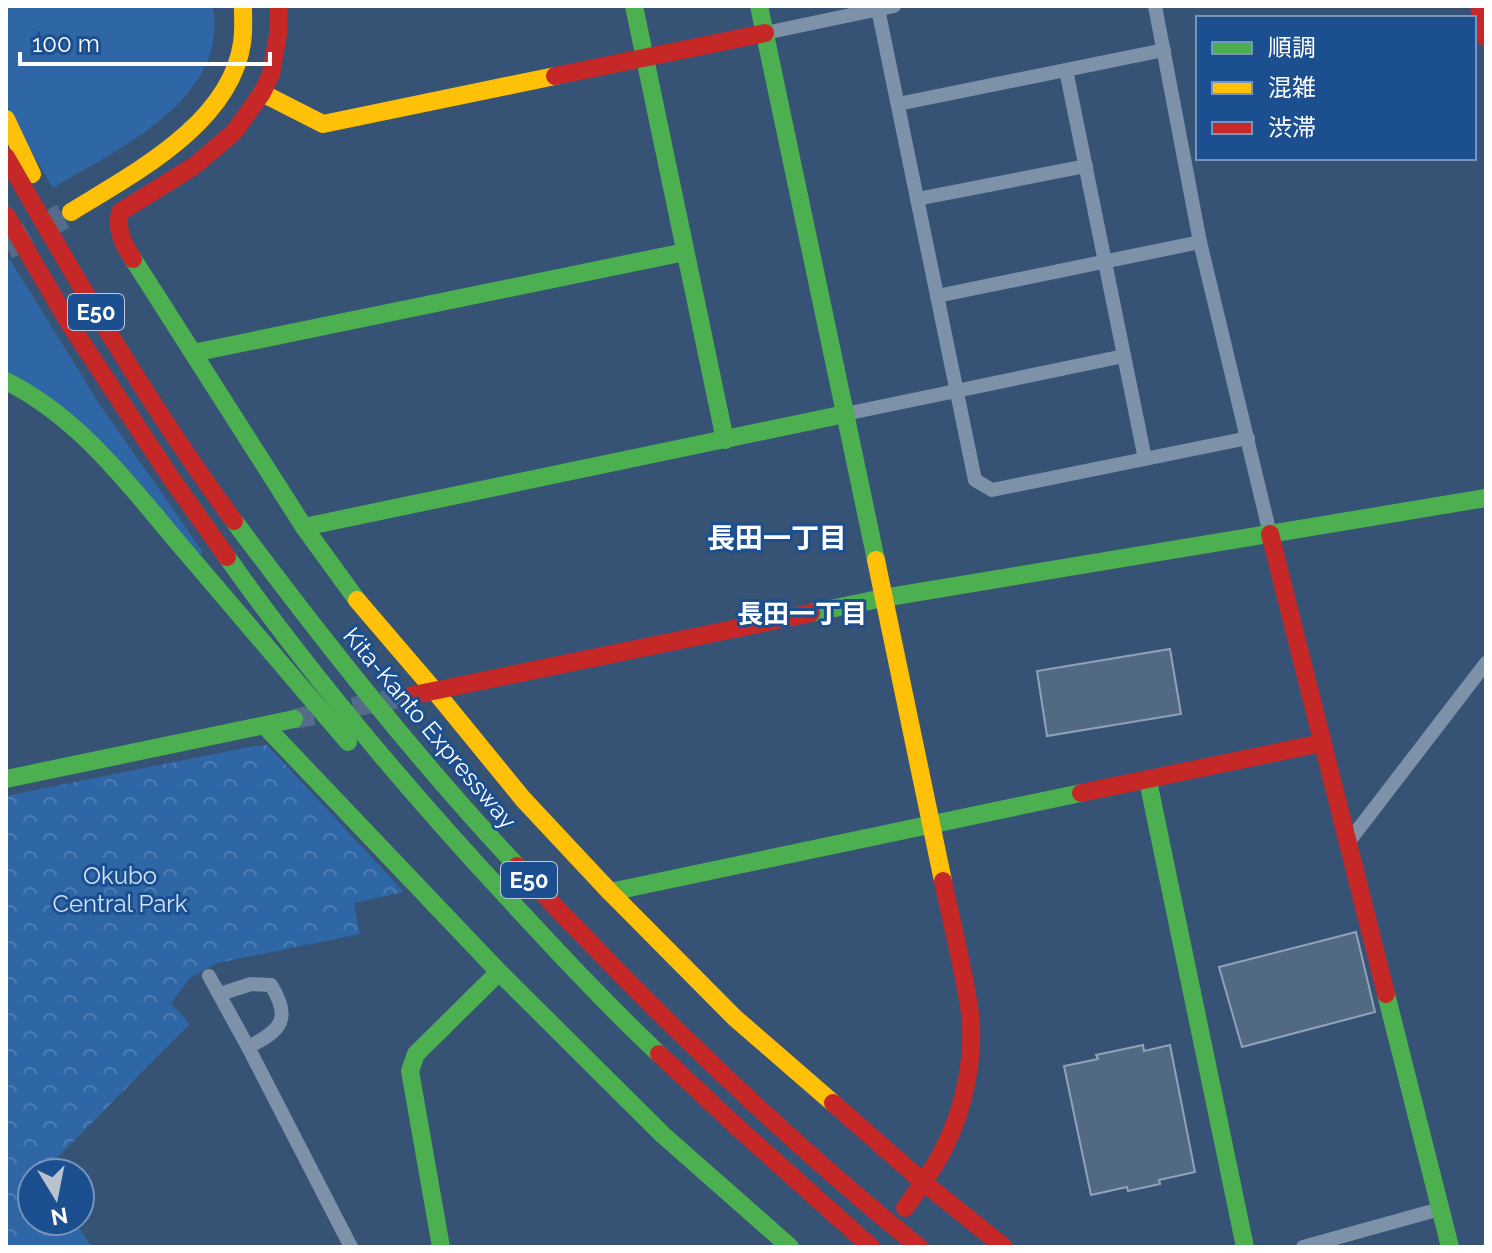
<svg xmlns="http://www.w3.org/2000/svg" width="1492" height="1253" viewBox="0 0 1492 1253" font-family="Raleway,'Noto Sans JP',sans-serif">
  <defs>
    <pattern id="park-crowns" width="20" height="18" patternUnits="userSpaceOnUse" patternTransform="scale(2)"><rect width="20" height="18" fill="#2f66a5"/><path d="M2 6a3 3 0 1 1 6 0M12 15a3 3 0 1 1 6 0" fill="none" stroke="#4e7db2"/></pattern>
  </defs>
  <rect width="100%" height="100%" fill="#365274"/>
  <g fill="#2f66a5">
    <path d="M 6,6 L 213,6 C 230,99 118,149 53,188 L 14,122 L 6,102 Z"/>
    <polygon points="9,258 100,405 203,552 198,557 6,370 6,260"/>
  </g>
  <polygon fill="url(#park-crowns)" points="267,745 404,892 354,903 360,934 217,963 190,978 171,1003 190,1024 42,1173 32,1173 32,1221 74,1221 92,1247 6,1247 6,796 249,747"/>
  <g fill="#526984" stroke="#92a2b6" stroke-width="2">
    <polygon points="1170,649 1181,714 1047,736 1037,671"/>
    <polygon points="1356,932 1375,1012 1242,1047 1219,967"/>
    <polygon points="1143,1045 1144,1051 1170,1045 1195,1172 1159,1180 1160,1184 1128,1191 1127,1187 1091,1195 1064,1066 1098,1059 1096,1055"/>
  </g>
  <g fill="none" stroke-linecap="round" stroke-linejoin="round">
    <polyline stroke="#546c89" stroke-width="20" stroke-dasharray="20 10" stroke-linecap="butt" points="294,719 409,696"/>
    <polyline stroke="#546c89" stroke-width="26" stroke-dasharray="26 13" stroke-linecap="butt" points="6,247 71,212"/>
    <g stroke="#7d92a8" stroke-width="14">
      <polyline points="1155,6 1200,242 1270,534"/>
      <polyline points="878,9 975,480 992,490 1248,438"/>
      <polyline points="765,33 894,6"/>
      <polyline points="1066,70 1145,459"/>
      <polyline points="898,104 1164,50"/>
      <polyline points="917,199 1086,166"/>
      <polyline points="937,296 1200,242"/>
      <polyline points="845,414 1124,356"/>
      <polyline points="1347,844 1486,663"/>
      <polyline points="209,976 248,1047 351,1247"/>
      <path d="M 220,994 L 251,984 L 271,985 C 292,1019 281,1031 248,1047"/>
      <polyline points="1303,1247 1440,1209"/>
    </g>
    <g stroke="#4caf50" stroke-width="18">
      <polyline points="634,6 725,440"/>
      <polyline points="759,6 876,560"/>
      <polyline points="133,259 304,527 357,600"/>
      <polyline points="193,353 685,252"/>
      <path d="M 6,381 C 82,419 132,489 186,552 C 240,615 294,679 348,742"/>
      <path d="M 234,521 C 323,640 415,757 517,866"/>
      <polyline points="304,527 845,414"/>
      <path d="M 227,557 C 312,677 407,789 506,896 C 556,950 606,1004 659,1054"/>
      <polyline points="811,613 883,598 1486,498"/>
      <polyline points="265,726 499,972 663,1135 790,1247"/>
      <polyline points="6,779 294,719"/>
      <polyline points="1148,781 1245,1247"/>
      <polyline points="610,892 1081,793"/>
      <polyline points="1386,994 1450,1247"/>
      <polyline points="441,1247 410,1071 416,1054 499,972"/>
    </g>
    <g stroke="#ffc107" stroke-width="18">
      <polyline points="262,93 323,124 555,76"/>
      <polyline points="6,119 32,174"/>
      <path d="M 71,212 C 134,173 230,124 242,43 C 244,31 243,18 243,6"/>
      <polyline points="876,560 943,881"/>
      <polyline points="357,600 434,690 523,799 610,892 735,1018 833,1103"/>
    </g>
    <g stroke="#c62828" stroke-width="18">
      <polyline points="1479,6 1486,38"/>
      <polyline points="555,76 765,33"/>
      <path d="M 6,157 C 77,281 149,406 234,521"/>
      <polyline points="6,215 69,323 171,478 227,557"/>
      <path d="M 133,259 C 123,244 116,230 120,212 L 194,166 L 234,132 L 262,93 L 271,74 L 278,34 L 279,6"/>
      <polyline points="1270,534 1386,994"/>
      <polyline points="409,696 811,613"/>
      <polyline points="1081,793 1322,743"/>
      <path d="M 517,866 C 643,1001 775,1131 919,1247"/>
      <polyline points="659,1054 737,1127 871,1247"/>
      <polyline points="833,1103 923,1182 1004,1247"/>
      <path d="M 905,1208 C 919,1188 935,1168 945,1146 C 964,1109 975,1055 970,1014 C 964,969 952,925 943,881"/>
    </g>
  </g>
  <g text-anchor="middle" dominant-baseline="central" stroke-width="6" stroke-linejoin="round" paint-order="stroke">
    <g fill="#1b4f8f" stroke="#bbcadd" stroke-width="2">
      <rect x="68" y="294" width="56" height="36" rx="6"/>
      <rect x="501" y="862" width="56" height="36" rx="6"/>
    </g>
    <g font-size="22" font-weight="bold" fill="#fff">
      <text x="96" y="312">E50</text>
      <text x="529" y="880">E50</text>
    </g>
    <g font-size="24" fill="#fff" stroke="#1b4f8f">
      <text transform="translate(430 728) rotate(50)">Kita-Kanto Expressway</text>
    </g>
    <g font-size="24" fill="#cfe3fa" stroke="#1b4f8f">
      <text x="120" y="875">Okubo<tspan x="120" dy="28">Central Park</tspan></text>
    </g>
    <g font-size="26" font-weight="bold" fill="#fff" stroke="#1b4f8f">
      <text x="802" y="614">長田一丁目</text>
    </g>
    <g font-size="28" font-weight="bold" fill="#fff" stroke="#1b4f8f">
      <text x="777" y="538">長田一丁目</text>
    </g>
  </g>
  <rect width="1492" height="1253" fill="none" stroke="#ffffff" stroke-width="16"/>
  <rect x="1196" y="16" width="280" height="144" fill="#1b4f8f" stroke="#7695bc" stroke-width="2"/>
  <rect x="1212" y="42" width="40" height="12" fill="#4caf50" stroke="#7695bc" stroke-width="2"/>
  <text x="1268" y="56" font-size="24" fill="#ffffff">順調</text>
  <rect x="1212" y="82" width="40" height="12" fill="#ffc107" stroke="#7695bc" stroke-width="2"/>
  <text x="1268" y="96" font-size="24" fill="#ffffff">混雑</text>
  <rect x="1212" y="122" width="40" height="12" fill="#c62828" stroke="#7695bc" stroke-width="2"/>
  <text x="1268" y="136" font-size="24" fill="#ffffff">渋滞</text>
  <g transform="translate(56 1197) rotate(170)"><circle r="38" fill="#1b4f8f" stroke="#7695bc" stroke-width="2"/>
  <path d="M0-6L14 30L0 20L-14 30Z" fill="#b9c2ce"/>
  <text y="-12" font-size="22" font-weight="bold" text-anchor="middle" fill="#ffffff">N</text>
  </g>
  <path d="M20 52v12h250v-12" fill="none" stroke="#ffffff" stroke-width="4"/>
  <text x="32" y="52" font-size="24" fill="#ffffff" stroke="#1b4f8f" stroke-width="6" paint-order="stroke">100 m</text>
</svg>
